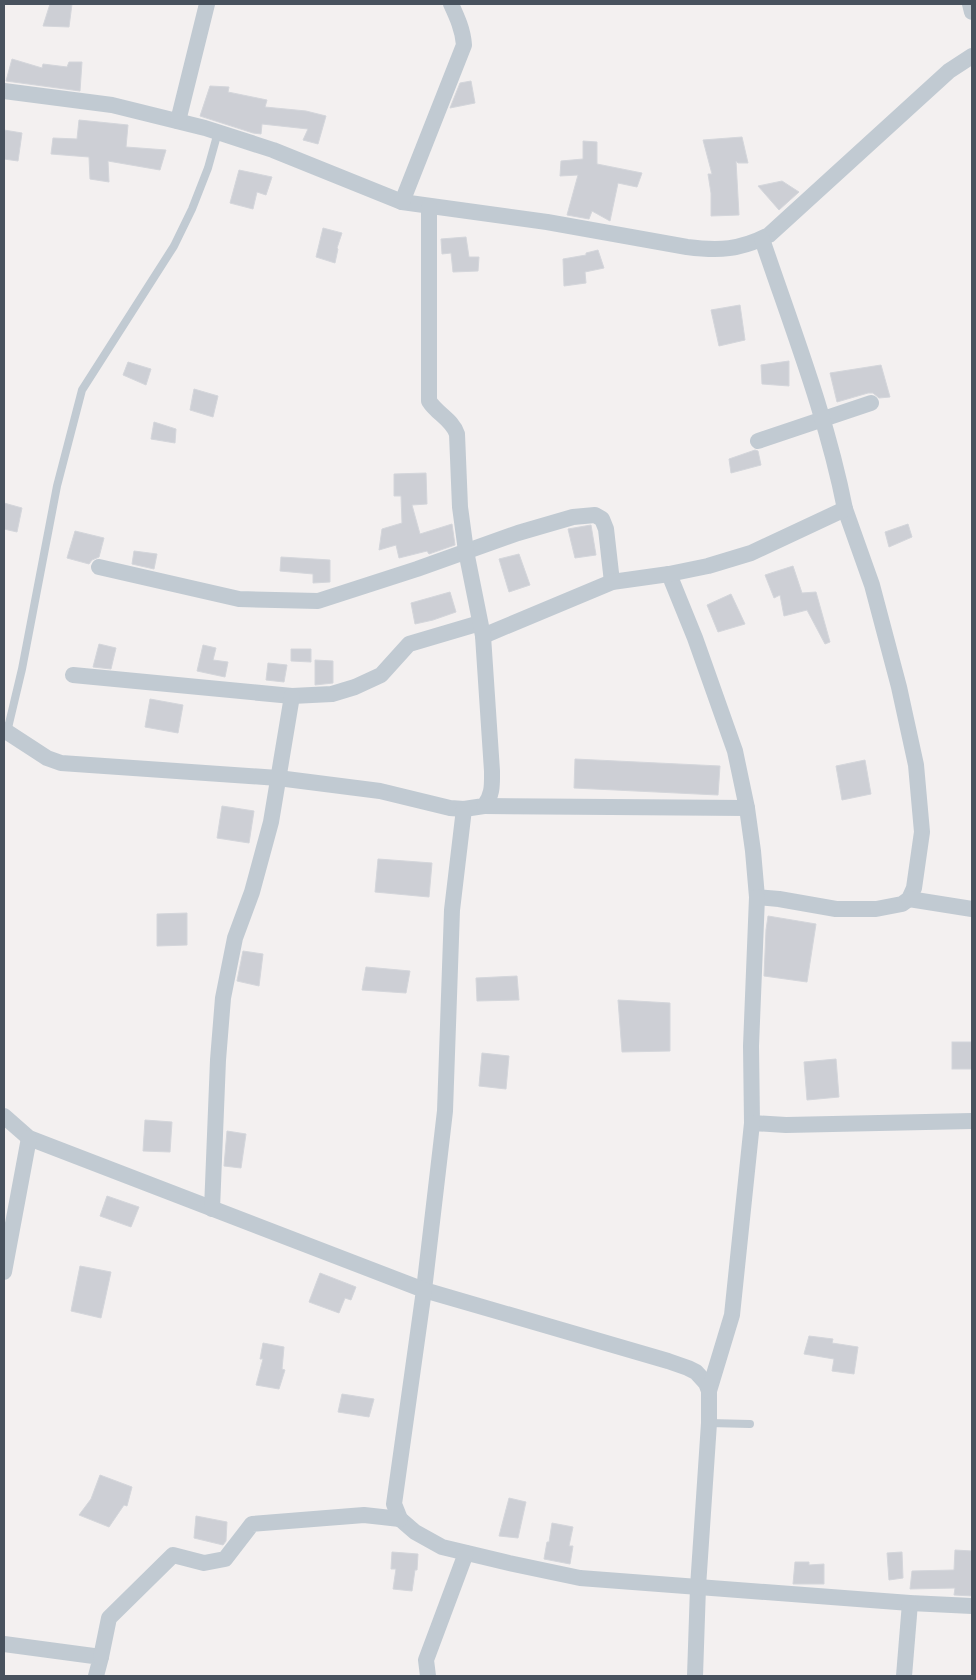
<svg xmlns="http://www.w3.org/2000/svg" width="976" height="1680" viewBox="0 0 976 1680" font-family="'PT Sans',sans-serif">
  <rect width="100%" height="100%" fill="#f3f0f0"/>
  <g fill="#cdcfd5" stroke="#d4d6db">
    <polygon points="50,4 72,4 69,27 43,26"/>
    <polygon points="12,59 42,68 43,64 67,67 69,62 82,62 80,91 6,81"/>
    <polygon points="471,81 475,103 450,108 460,83"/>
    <polygon points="210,86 229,87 228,92 267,100 265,107 306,111 326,116 318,144 303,140 308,129 262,124 261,134 253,133 200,116"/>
    <polygon points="79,120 128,125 126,147 166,150 160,170 108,161 109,182 90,179 89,157 51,154 53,138 77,139"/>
    <polygon points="4,130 22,133 18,161 4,159"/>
    <polygon points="742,137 748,163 738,163 736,161 739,215 711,216 711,193 708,174 712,174 703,140"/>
    <polygon points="583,141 597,142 597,164 642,173 637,187 618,183 610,221 592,211 589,219 567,215 578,175 560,176 561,161 583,159"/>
    <polygon points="239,170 272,177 266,195 257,192 253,209 230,203"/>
    <polygon points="782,181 799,192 779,210 758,186"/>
    <polygon points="323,228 342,233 337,248 338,249 335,263 316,257"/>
    <polygon points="466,237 469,257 479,257 478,271 453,272 451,253 442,254 441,239"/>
    <polygon points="598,250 604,268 585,272 586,283 564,286 563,259 586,255 586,253"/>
    <polygon points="740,305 745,340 719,346 711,310"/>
    <polygon points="789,361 789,386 762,384 761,365"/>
    <polygon points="128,362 151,369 146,385 123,375"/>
    <polygon points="881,365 890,397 879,398 873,393 868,393 837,402 830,373"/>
    <polygon points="194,389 218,396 213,417 190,410"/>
    <polygon points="154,422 176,429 175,443 151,439"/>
    <polygon points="755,450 758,451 761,465 731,473 729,459"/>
    <polygon points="426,473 427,504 412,505 420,534 452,524 455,545 429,554 427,551 399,558 396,545 379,550 382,529 402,523 401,496 394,496 394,474"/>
    <polygon points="4,503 22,508 17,532 4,529"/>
    <polygon points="908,524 912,537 889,547 885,532"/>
    <polygon points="591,525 596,555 575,558 568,529"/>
    <polygon points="75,531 104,538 99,557 92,560 89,564 67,558"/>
    <polygon points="134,551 157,554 154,569 132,564"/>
    <polygon points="519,554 530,585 509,592 499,559"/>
    <polygon points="281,557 330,560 330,582 313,583 313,574 280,571"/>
    <polygon points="793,566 802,593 816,592 830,642 825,644 807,610 784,616 780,595 774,598 765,575"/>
    <polygon points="450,592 456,612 433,620 415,624 411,603"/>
    <polygon points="731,594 745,624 718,632 707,605"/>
    <polygon points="99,644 116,648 111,669 93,667"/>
    <polygon points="203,645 216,648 213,660 228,662 225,677 197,671"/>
    <polygon points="291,649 311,649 311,662 291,661"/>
    <polygon points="315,660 333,661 333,683 315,685"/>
    <polygon points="268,663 287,665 284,682 266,680"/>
    <polygon points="150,699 183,705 178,733 145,727"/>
    <polygon points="575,759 720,766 718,795 574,788"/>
    <polygon points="865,760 871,794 842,800 836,766"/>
    <polygon points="222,806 254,811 249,843 217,838"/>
    <polygon points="378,859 432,863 429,897 375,892"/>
    <polygon points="187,913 187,945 157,946 157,914"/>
    <polygon points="768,916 816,924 807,982 764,976 766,930"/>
    <polygon points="243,951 263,954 259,986 237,981"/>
    <polygon points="366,967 410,971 406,993 362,990"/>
    <polygon points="517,976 519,1000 477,1001 476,978"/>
    <polygon points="618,1000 670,1003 670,1051 622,1052"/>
    <rect x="952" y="1042" width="20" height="27"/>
    <polygon points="482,1053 509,1056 506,1089 479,1086"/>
    <polygon points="836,1059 839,1097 807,1100 804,1062"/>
    <polygon points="145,1120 172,1122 170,1152 143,1151"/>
    <polygon points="227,1131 246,1134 241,1168 224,1166"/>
    <polygon points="107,1196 139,1207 131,1227 100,1216"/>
    <polygon points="80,1266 111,1272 101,1318 71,1311"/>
    <polygon points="320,1273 356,1287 351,1300 345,1298 339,1313 309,1302"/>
    <polygon points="809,1336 833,1339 832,1343 858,1347 854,1374 832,1371 834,1359 804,1354"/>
    <polygon points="263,1343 284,1347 282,1369 285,1370 279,1389 256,1385 263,1359 260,1359"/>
    <polygon points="342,1394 374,1399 369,1417 338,1412"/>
    <polygon points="100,1475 132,1487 127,1506 124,1505 109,1527 79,1515 91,1499"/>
    <polygon points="509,1498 526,1502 518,1538 499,1536"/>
    <polygon points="196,1516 227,1522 226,1541 223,1545 194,1538"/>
    <polygon points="552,1523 573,1527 569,1546 573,1546 570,1564 544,1559 547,1542 549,1542"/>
    <polygon points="955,1550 972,1551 972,1596 954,1595 955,1588 910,1589 912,1571 954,1570"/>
    <polygon points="392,1552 418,1554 417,1570 415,1570 412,1591 393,1589 396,1569 391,1569"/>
    <polygon points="902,1552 903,1578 889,1580 887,1553"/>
    <polygon points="795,1562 809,1562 809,1565 824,1564 824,1584 793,1584"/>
  </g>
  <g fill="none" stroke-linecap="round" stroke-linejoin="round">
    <g stroke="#c1cad2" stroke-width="8">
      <polyline points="7,732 22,669 57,486 82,390 174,246 192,209 208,168 218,132"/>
      <polyline points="709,1423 750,1424"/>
    </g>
    <g stroke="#c1cad2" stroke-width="16">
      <polyline points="970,4 972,12"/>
      <path d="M 4,91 L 112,105 L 205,128 L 273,150 L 402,202 L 547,222 L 687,247 C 719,251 740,250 769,235 L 949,71 L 972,56"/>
      <polyline points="178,121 207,4"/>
      <path d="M 402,202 L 464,45 C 463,30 457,17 451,4"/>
      <polyline points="758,441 871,403"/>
      <polyline points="99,567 239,599 318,601 417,569 518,533 573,517 595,515 602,519 606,529 612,582"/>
      <polyline points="669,574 695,638 735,751 747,808 753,851 757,897 779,899 836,909 876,909 902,904 909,899 914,888 922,832 916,765 899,687 872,585 845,509"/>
      <path d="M 483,636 L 612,582 L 669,574 L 708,566 L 751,553 L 845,509 C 827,417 792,328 762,239"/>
      <polyline points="73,675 292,696 332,694 355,687 381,675 409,644 480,623"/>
      <path d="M 4,730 L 47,758 L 61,763 L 278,778 L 380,791 L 450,808 L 464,809 L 484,806 C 493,795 492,784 492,771 L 483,636 L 466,551 L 460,507 L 457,434 C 452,419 437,414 429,401 L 429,207"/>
      <polyline points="484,806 747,808"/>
      <polyline points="464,809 452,910 445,1111 424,1290 668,1361 688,1368 696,1372 706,1383 709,1391 709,1423 698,1587 695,1676"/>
      <polyline points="757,897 751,1046 752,1123 786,1125 972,1121"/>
      <polyline points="909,899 972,909"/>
      <polyline points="4,1116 29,1138 424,1290 394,1504 400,1519 415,1532 442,1547 509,1563 580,1578 910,1603 972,1606"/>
      <polyline points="212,1209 218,1060 223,998 235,938 252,892 271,822 292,696"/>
      <polyline points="4,1272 29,1138"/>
      <polyline points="709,1391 732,1315 752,1123"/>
      <polyline points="4,1644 101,1657 96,1676"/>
      <polyline points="101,1657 109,1618 173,1555 204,1563 225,1559 252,1524 364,1515 400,1519"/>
      <polyline points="428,1676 426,1660 466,1553"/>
      <polyline points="904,1676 910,1603"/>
    </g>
  </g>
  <rect width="976" height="1680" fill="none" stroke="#48525e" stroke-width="10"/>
</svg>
